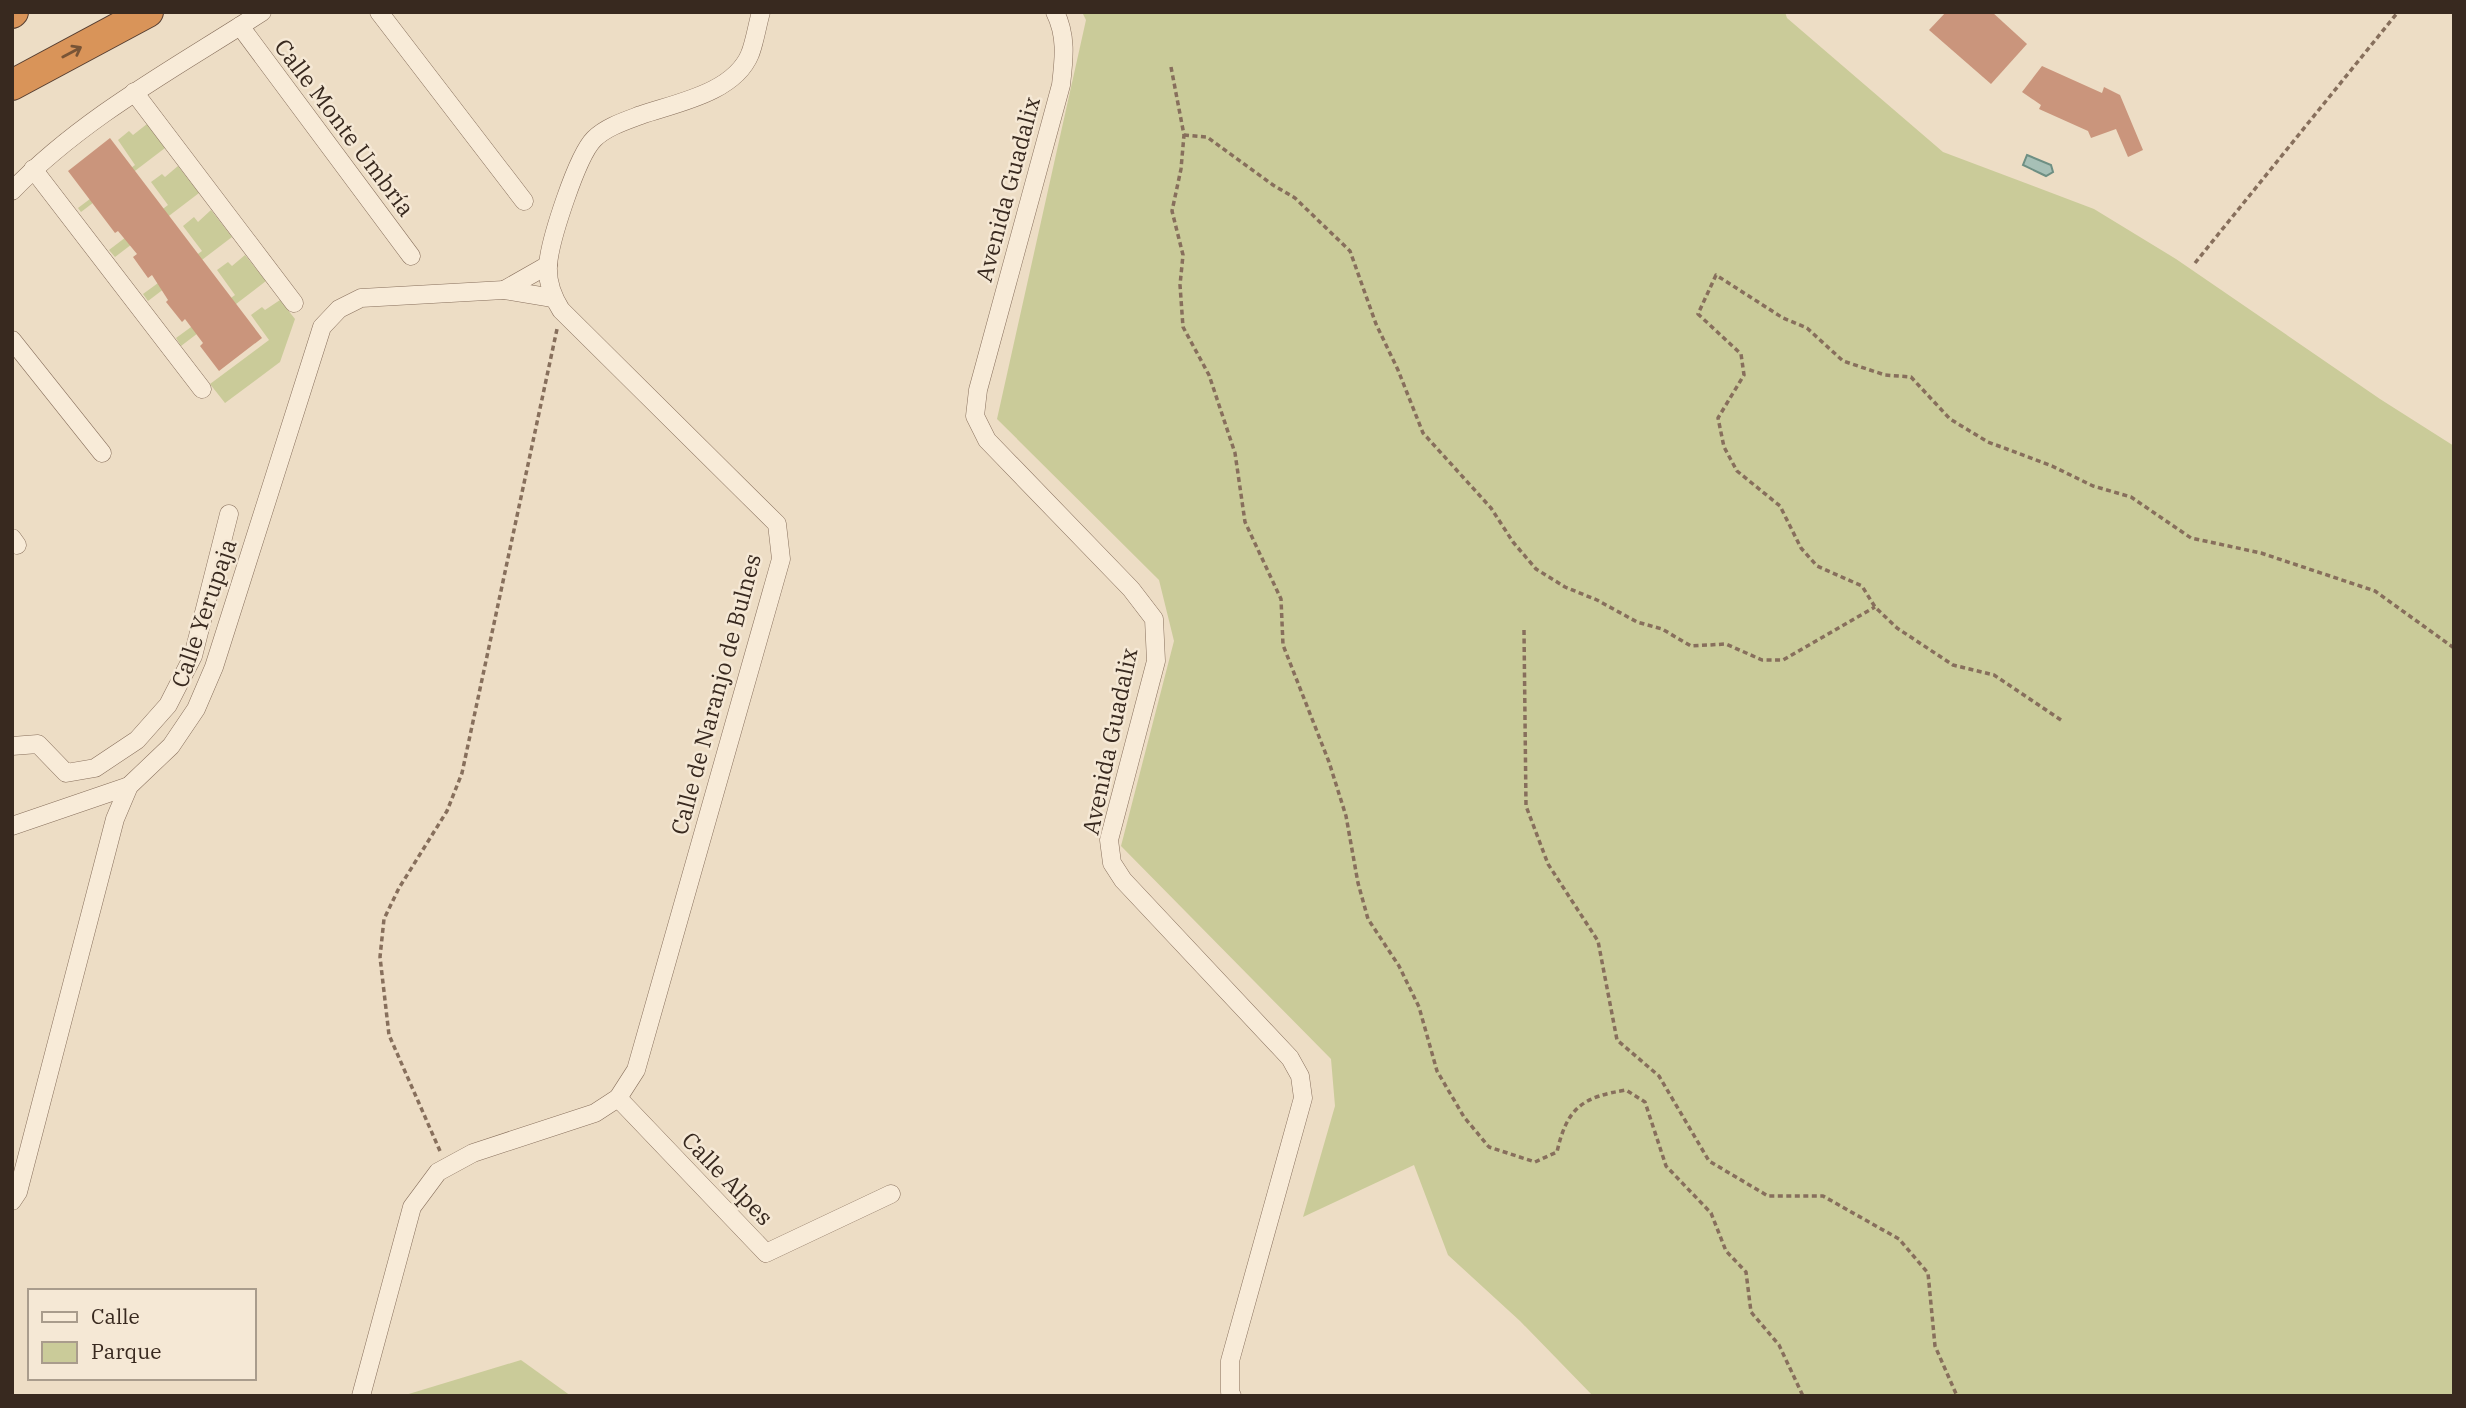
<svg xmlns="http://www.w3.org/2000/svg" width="2466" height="1408" viewBox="0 0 2466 1408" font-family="'IBM Plex Serif',serif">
  <rect width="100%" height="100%" fill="#edddc5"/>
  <g fill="#cacb99">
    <polygon points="1082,12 1785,12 1787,18 1943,152 2094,209 2176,259 2380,399 2454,446 2454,1396 1593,1396 1520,1321 1448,1255 1414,1165 1303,1217 1335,1106 1331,1059 1121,846 1174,641 1159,580 997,419 1086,20"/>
    <polygon points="147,124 165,148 81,212 78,208 135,165 118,140 129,131 133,135"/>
    <polygon points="178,166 199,193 115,257 109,250 168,205 151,182 162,174 165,177"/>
    <polygon points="211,210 232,237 148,301 143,294 202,251 183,226 194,217 198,222"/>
    <polygon points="245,255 266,281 181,346 176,338 235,295 217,270 228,262 232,266"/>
    <polygon points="280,300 295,319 280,362 225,403 210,384 269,340 251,315 262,307 265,310"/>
    <polygon points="521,1360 571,1396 402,1396"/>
  </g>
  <polygon fill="#a7c0b6" stroke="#6e8f83" stroke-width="2" points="2027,155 2051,165 2053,172 2046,176 2023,165"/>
  <g fill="#ca957c">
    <polygon points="1946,12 1992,12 2027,44 1991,84 1929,30"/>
    <polygon points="2042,66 2102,93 2104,87 2120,95 2143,150 2128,157 2116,129 2091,138 2088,131 2039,109 2041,105 2022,92"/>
    <polygon points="110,138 262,338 219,371 200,346 203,343 185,319 182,322 166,302 168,300 152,275 148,278 133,257 137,254 118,231 115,233 68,171"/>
  </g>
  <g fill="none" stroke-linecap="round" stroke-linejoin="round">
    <g stroke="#876f5c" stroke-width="19">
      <g id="minor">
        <polyline points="379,12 524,201"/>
        <path d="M 1055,12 C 1067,36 1064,59 1061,85 L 978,390 L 975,416 L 987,440 L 1131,589 L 1154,619 L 1156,661 L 1109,840 L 1112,863 L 1123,880 L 1290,1058 L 1300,1076 L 1303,1098 L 1230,1361 L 1230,1392 L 1232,1396"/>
        <polyline points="240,26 411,256"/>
        <polyline points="134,92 294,303"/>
        <polyline points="33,169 202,389"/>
        <path d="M 12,191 C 83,117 177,67 262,12"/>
        <polyline points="504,290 548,265"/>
        <polyline points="12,340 102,453"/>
        <polyline points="12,538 17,545"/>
        <polyline points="12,746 38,744 66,773 95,768 137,740 168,705 193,656 229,514"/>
        <polyline points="12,826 129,786"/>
        <polyline points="618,1098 766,1253 891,1194"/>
        <polyline points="12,1201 18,1192 115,819 129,786 171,746 196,709 214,667 322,327 339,309 361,298 504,290 553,298"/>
        <path d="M 361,1396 L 412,1207 L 438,1172 L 473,1153 L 595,1113 L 618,1098 L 636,1070 L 781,559 L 777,524 L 561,310 C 552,296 547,282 548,265 C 550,240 577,156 594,139 C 606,127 625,121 641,115 C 676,103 734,93 750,54 C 755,41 757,26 761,12"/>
      </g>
    </g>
    <g stroke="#553d30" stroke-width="32">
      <g id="motorway">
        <polyline points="12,13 13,12"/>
        <polyline points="12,85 148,12"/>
      </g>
    </g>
    <g stroke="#876f5c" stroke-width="3.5" stroke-dasharray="5 3.5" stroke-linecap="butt">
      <path d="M 1171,67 L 1184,135 L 1181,169 L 1172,211 L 1183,255 L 1180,285 L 1183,327 L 1209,375 L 1235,453 L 1245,522 L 1281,599 L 1283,645 L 1329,762 L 1346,816 L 1358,883 L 1368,919 L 1399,966 L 1419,1007 L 1437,1071 L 1464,1117 L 1489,1147 L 1535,1162 L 1557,1152 C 1567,1107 1583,1097 1626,1090 L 1645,1102 L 1666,1166 L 1711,1213 L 1726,1251 L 1746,1272 L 1751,1312 L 1779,1345 L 1803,1396"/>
      <polyline points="1184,135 1207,137 1273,185 1295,198 1350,251 1376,324 1398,370 1423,433 1491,508 1513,542 1536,569 1565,587 1597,600 1637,622 1662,629 1691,646 1726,644 1762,660 1783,660 1875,607"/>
      <polyline points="2195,263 2398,12"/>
      <polyline points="1524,630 1526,806 1548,864 1598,941 1617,1040 1659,1076 1709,1161 1768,1196 1823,1196 1899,1239 1928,1273 1935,1346 1957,1396"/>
      <polyline points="2061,720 1994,675 1953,665 1897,628 1875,607 1862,586 1817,566 1801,548 1780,506 1737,471 1724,447 1718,418 1744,375 1741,354 1698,314 1716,275 1783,318 1807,328 1843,361 1885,375 1911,377 1950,419 1988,442 2052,466 2093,486 2131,497 2191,538 2261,553 2375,591 2454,648"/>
      <polyline points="440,1151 389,1035 380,957 384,919 399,888 447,811 462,773 557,329"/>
    </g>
    <use href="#minor" stroke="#f8ebd8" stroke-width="18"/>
    <use href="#motorway" stroke="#d99459" stroke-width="30"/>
  </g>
  <defs><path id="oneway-shaft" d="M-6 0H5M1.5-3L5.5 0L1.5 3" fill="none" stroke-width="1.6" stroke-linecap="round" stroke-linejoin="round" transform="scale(1.75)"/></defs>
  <use stroke="#785436" href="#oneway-shaft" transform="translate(72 52) rotate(-28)"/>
  <g text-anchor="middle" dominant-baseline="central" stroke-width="5" stroke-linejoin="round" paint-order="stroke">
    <g font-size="23" fill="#38291f" stroke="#f5e8d5">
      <text transform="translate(345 127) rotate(53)">Calle Monte Umbría</text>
      <text transform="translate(1007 189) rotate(-75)">Avenida Guadalix</text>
      <text transform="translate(203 613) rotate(-71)">Calle Yerupaja</text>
      <text transform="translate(715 694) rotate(-75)">Calle de Naranjo de Bulnes</text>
      <text transform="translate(1109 741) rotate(-78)">Avenida Guadalix</text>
      <text transform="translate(728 1178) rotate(46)">Calle Alpes</text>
    </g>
  </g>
  <rect width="2466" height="1408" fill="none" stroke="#38291f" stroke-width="28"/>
  <rect x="28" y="1289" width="228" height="91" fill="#f5e8d5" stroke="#a99c8c" stroke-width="2"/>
  <rect x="42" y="1312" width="35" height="10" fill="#f8ebd8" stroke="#a99c8c" stroke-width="2"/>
  <text x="91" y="1324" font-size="21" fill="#38291f">Calle</text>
  <rect x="42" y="1342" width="35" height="21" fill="#cacb99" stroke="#a99c8c" stroke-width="2"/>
  <text x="91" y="1359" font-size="21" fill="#38291f">Parque</text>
</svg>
